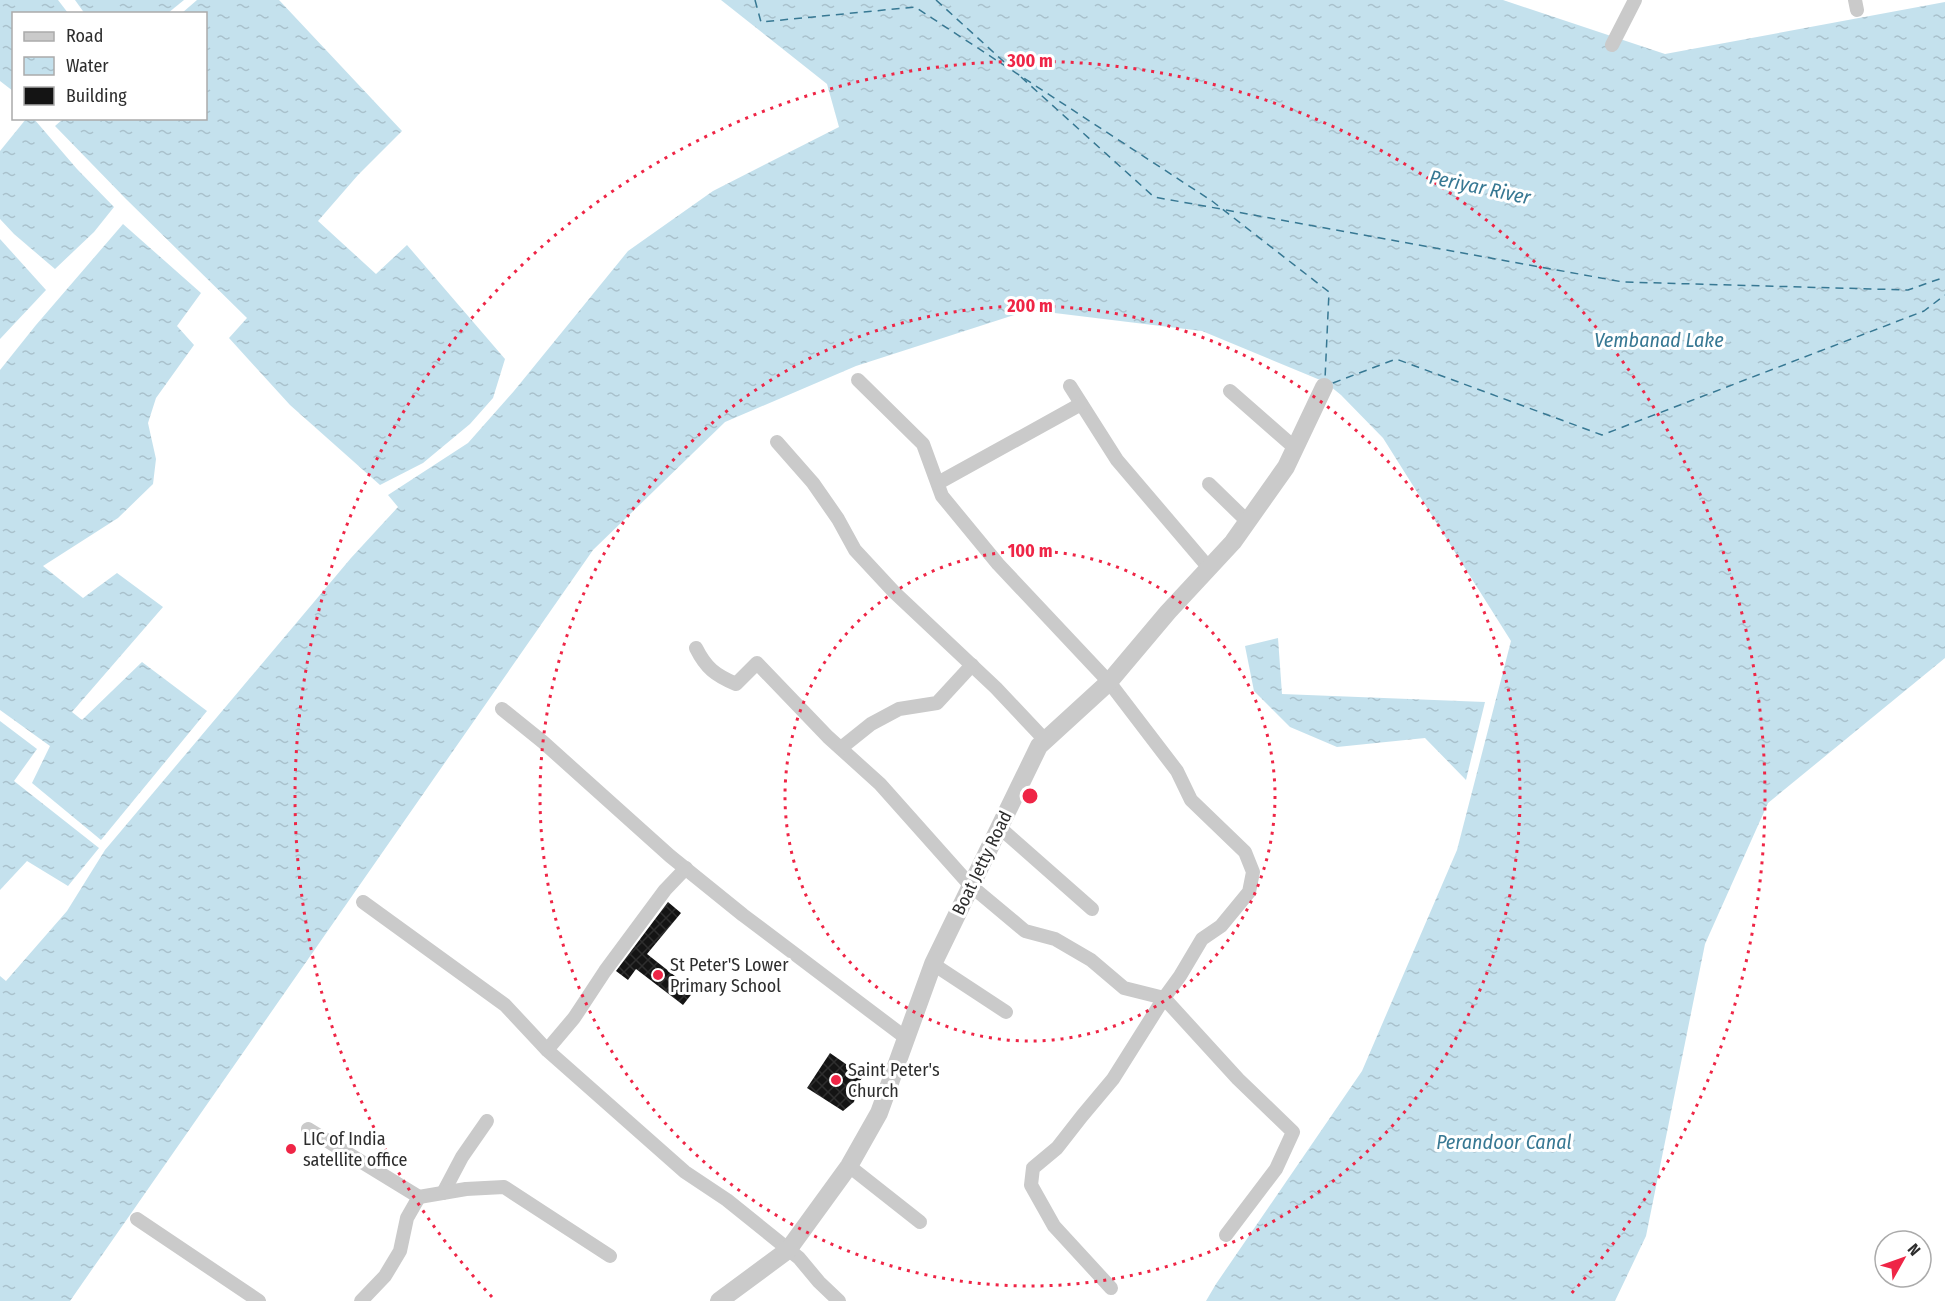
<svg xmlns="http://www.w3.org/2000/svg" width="1945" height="1301" viewBox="0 0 1945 1301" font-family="'Fira Sans Condensed',sans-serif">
  <defs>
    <pattern id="water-ripples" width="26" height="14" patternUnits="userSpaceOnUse" patternTransform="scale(1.5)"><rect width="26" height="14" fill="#c4e1ed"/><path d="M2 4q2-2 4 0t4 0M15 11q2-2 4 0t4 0" fill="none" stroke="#a9c1cc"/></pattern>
    <pattern id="building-cross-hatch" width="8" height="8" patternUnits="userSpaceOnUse" patternTransform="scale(1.5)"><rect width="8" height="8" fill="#141414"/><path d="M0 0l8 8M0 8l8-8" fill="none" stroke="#2e2e2e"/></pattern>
  </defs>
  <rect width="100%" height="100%" fill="#fff"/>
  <g fill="url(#water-ripples)">
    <polygon points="0,0 58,0 68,13 14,14 13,91 0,81"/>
    <polygon points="75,0 184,0 168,13 85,14"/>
    <polygon points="197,0 279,0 402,131 358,175 318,221 376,274 407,245 505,359 493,398 470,424 423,463 380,485 290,405 229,338 247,318 126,199 55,126 63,119 206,118 206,14 182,13"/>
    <polygon points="721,0 1503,0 1665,54 1945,2 1945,658 1768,803 1705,944 1646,1236 1615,1301 1206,1301 1216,1284 1362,1071 1457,850 1511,641 1383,438 1341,395 1325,382 1202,331 1030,310 856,366 725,422 593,550 70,1301 0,1301 0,976 6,981 67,911 105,850 351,558 398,507 388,495 468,443 514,391 628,251 713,191 839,127 827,84"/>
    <polygon points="26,119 34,119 77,169 114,207 94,232 55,269 14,234 0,219 0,151"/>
    <polygon points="123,224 201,293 177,326 194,345 156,398 148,423 156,459 153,484 118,518 43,566 83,598 117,573 163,607 72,712 82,720 142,662 207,711 101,840 32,783 50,746 0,710 0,370 36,325"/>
    <polygon points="0,239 46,290 0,339"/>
    <polygon points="1278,638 1282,694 1485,702 1466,780 1425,738 1337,747 1290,727 1254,691 1245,646"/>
    <polygon points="0,721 37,749 14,781 99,848 68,886 27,861 0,890"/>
  </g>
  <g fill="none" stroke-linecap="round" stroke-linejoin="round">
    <g stroke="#377893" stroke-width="1.5" stroke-dasharray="8 6" stroke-linecap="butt">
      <polyline points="755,0 761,22 915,7 1212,201 1329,292 1325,379"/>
      <polyline points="936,0 1013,70"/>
      <polyline points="1021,77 1154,197 1221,209"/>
      <polyline points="1226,210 1623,282 1908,290 1945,277"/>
      <polyline points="1333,383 1396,359 1602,435 1924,311 1945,295"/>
    </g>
  </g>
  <g fill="url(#building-cross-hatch)">
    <polygon points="668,902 681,913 647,954 694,991 683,1005 636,969 628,980 616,971"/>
    <polygon points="830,1053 863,1076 858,1085 854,1102 843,1111 807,1088"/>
  </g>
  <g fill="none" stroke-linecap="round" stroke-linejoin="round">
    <g stroke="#cacaca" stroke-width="14">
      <polyline points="1855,0 1857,10"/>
      <polyline points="1612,45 1635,0"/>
      <polyline points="858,380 923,444 942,496 998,564 1109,682 1177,771 1191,800 1245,852 1253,872 1249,892 1221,926 1202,939 1180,976 1164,998 1238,1079 1293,1132 1276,1169 1226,1235"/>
      <polyline points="1070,386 1117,460 1209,568"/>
      <polyline points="1230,391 1295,448"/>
      <polyline points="777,442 813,483 838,519 855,550 894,592 996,688 1045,740"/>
      <polyline points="938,483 1081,404"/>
      <polyline points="1209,484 1247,521"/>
      <path d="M 696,648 C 706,668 715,675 736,684 L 757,663 L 828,737 L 880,784 L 970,885 L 1025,931 L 1055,939 L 1091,960 L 1124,988 L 1164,998 L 1113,1079 L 1082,1116 L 1057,1148 L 1033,1168 L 1031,1185 L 1054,1226 L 1111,1288"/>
      <polyline points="502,709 543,742 670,856 743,915 906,1038"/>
      <polyline points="841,748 871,724 899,709 937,703 972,665"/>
      <polyline points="999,827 1092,909"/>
      <polyline points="363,902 505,1005 547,1050 685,1172 727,1200 799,1258 819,1282 839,1301"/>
      <polyline points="933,964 1006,1012"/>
      <polyline points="547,1050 574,1018 605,971 665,890 686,868"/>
      <polyline points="308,1129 419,1197 407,1218 400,1251 385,1276 361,1301"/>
      <polyline points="849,1166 920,1222"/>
      <polyline points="443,1193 462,1157 487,1121"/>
      <polyline points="419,1197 466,1189 504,1187 610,1256"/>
      <polyline points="137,1219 259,1301"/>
    </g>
    <polyline stroke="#cacaca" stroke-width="18" points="719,1301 788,1250 849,1166 879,1113 933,964 1039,746 1109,682 1168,612 1233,542 1286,467 1324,387"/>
  </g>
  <g fill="none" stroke="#ef2546" stroke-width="3" stroke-dasharray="3 6">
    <circle cx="1030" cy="796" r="245"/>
    <circle cx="1030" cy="796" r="490"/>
    <path d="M492 1297A735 735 0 1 1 1568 1297"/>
  </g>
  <g fill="#ef2546" stroke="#fff" stroke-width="2">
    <circle cx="658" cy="975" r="6"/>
    <circle cx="836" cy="1080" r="6"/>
    <circle cx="291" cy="1149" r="6"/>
  </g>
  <g text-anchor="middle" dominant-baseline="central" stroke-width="6" stroke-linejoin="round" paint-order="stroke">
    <g font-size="18" fill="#2d2d2d" stroke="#fff">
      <text transform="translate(982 863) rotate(-64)">Boat Jetty Road</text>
    </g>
    <g font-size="18" fill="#2d2d2d" stroke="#fff" text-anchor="start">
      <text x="670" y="965">St Peter'S Lower<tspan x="670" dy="21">Primary School</tspan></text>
      <text x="848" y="1070">Saint Peter's<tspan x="848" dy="21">Church</tspan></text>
      <text x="303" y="1139">LIC of India<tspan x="303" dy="21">satellite office</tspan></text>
    </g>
    <g font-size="20" font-style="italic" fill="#377893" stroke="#fff">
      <text transform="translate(1480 187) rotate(12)">Periyar River</text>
      <text x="1659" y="340">Vembanad Lake</text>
      <text x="1504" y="1142">Perandoor Canal</text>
    </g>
  </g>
  <circle cx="1030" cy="796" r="9" fill="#ef2546" stroke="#fff" stroke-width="3"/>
  <g font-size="18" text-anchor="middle" font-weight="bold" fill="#ef2546" stroke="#fff" stroke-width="6" stroke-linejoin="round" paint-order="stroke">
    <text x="1030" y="67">300 m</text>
    <text x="1030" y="312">200 m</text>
    <text x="1030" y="557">100 m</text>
  </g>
  <rect x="12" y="12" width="195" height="108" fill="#ffffff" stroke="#ababab" stroke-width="1.5"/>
  <rect x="24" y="32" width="30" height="9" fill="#cacaca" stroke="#ababab" stroke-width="1.5"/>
  <text x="66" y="42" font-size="18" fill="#2d2d2d">Road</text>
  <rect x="24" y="57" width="30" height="18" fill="url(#water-ripples)" stroke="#ababab" stroke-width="1.5"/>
  <text x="66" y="72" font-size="18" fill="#2d2d2d">Water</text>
  <rect x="24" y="87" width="30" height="18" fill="#141414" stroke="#ababab" stroke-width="1.5"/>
  <text x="66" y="102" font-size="18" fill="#2d2d2d">Building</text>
  <g transform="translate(1903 1259) rotate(50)"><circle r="28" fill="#ffffff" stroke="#ababab" stroke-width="1.5"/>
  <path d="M0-4.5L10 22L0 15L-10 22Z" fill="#ef2546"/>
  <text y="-9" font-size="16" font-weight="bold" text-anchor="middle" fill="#2d2d2d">N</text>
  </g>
</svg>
